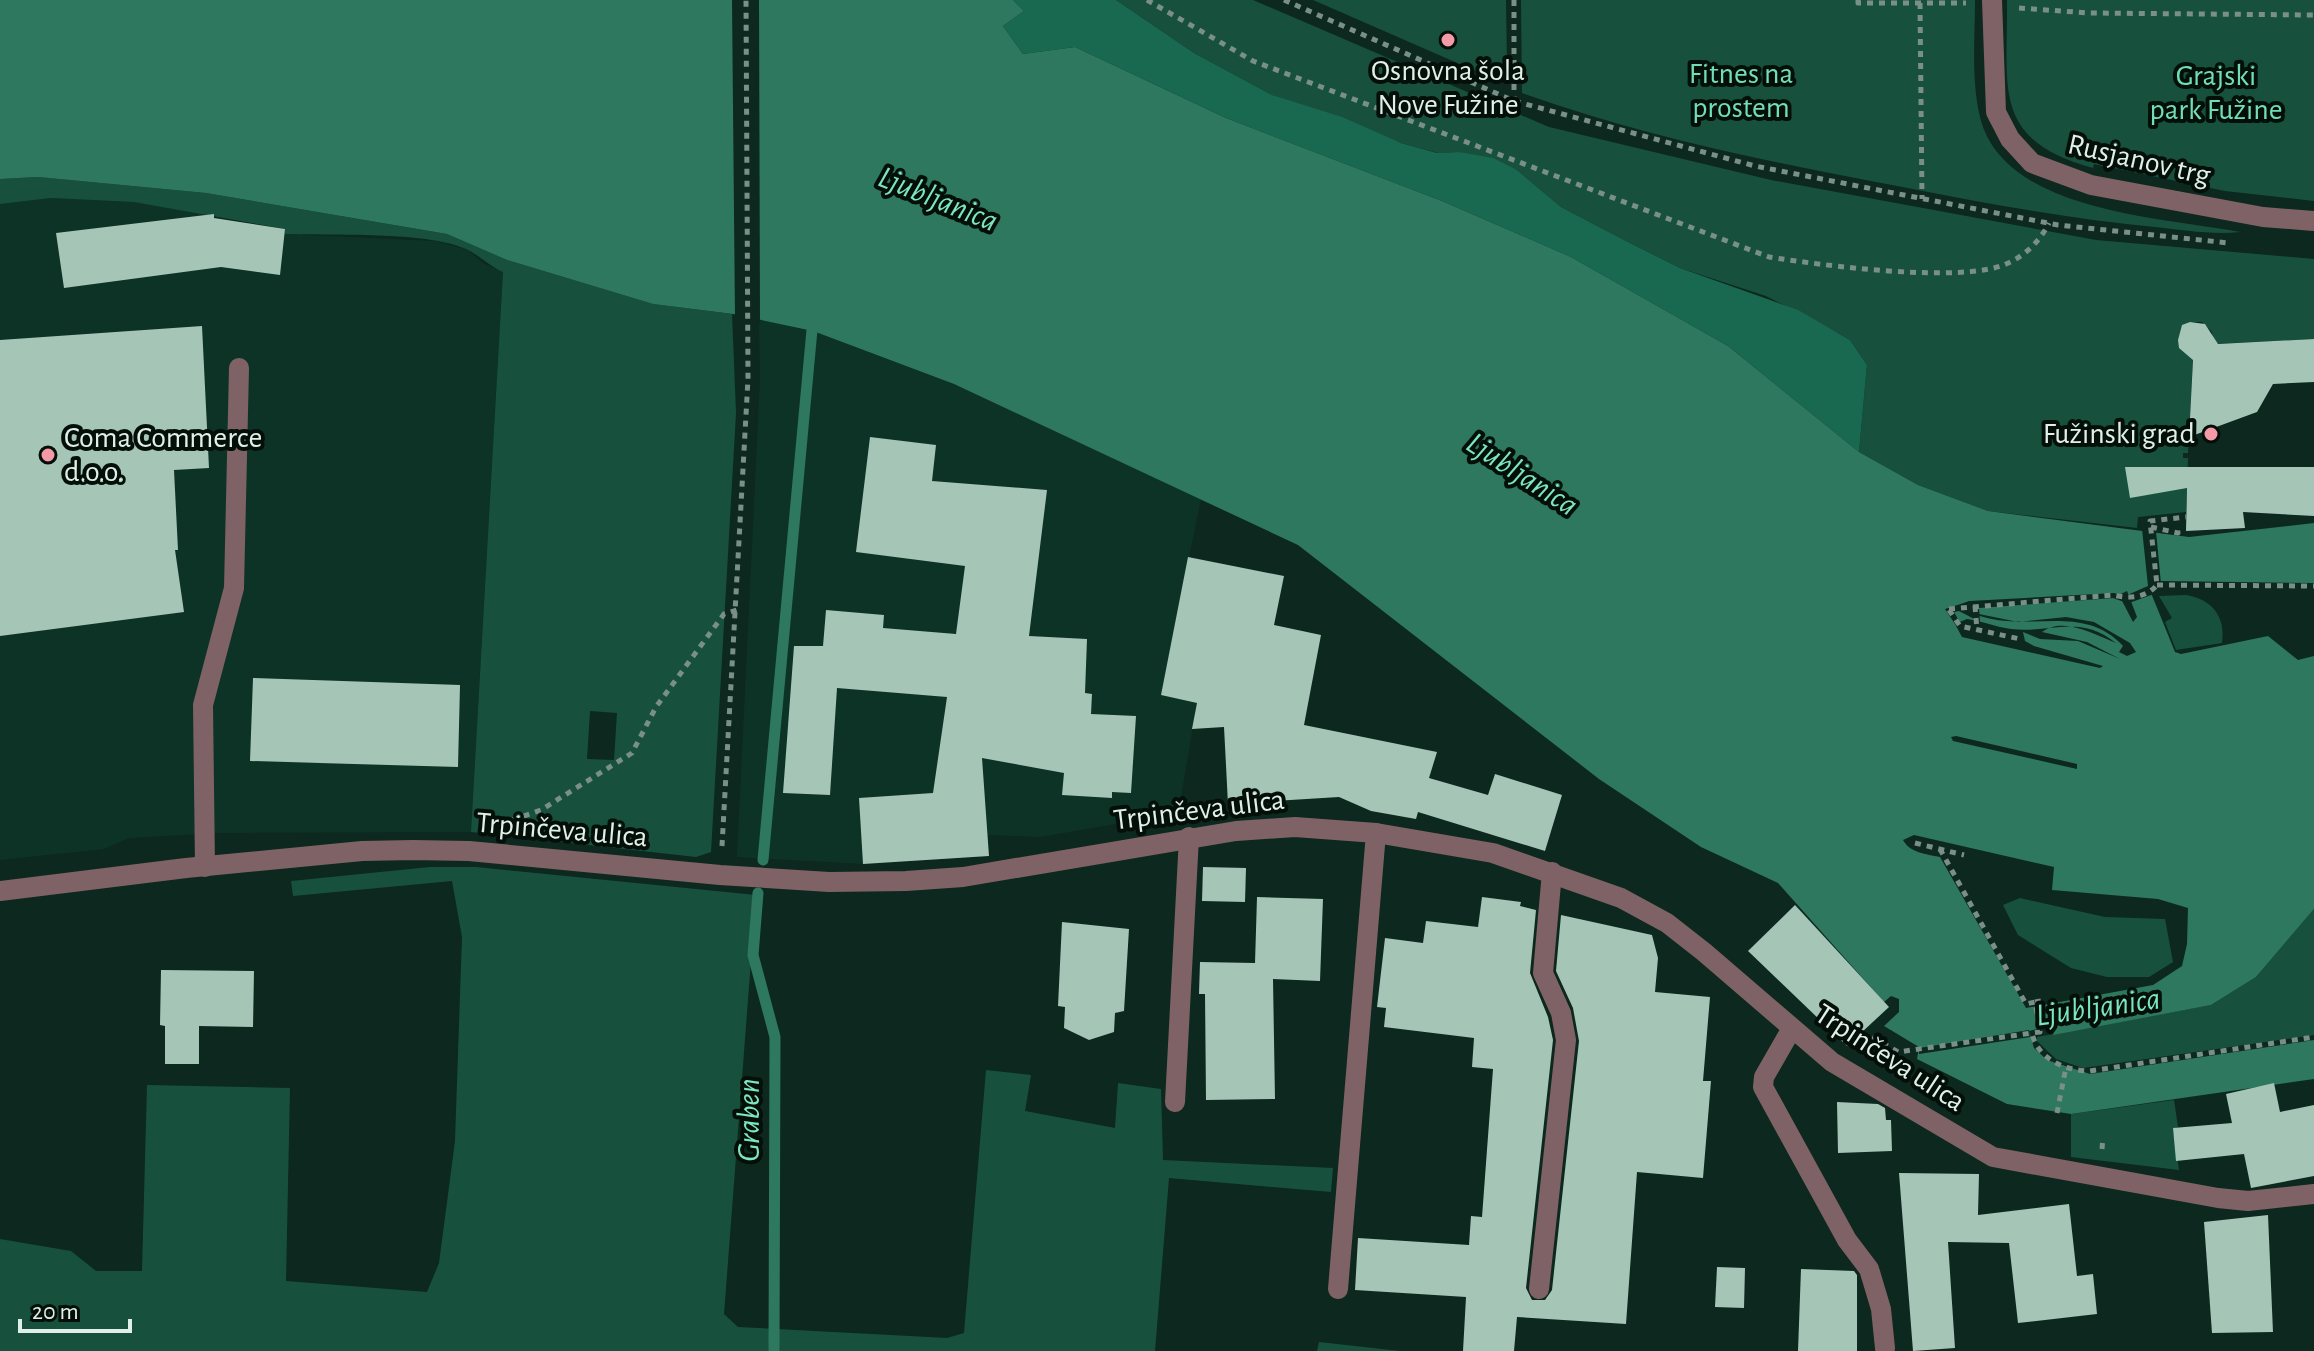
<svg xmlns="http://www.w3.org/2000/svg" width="2314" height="1351" viewBox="0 0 2314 1351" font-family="'Alegreya Sans',sans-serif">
  <rect width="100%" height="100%" fill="#0d281f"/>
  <g fill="#0d3326">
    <polygon points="51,198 134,202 214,214 215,219 286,229 285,234 436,241 468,250 483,263 503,272 471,832 219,833 129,838 104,849 0,860 0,204"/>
    <polygon points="759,318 813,331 954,384 1201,499 1161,695 1197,703 1179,809 1139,820 1040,837 988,835 989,856 863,864 737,857 760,379"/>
  </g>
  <g fill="#17513e" fill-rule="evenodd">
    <polygon points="1116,0 1253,0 1549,127 1771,180 2096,240 2314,259 2314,339 2213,344 2212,332 2202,322 2190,322 2181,328 2179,346 2193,357 2188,453 2183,453 2183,458 2188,458 2186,512 2138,517 2137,528 1988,511 1918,485 1859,452 1867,365 1850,340 1838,333 1766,296 1680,268 1628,242 1561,207 1517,170 1459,152 1438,153 1401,143 1272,95 1194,53"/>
    <polygon points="1313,0 1506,0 1507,69 1494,79"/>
    <path d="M 1521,0 L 1975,0 C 1975,38 1971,80 1980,117 C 2003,212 2161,217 2240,232 C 2212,235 2184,230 2155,227 C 2093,221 2031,211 1970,200 C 1818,171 1667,145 1522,93 Z"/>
    <path d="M 2007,0 L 2314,0 L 2314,201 L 2225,191 L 2094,164 L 2093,168 C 1991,140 2008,89 2007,0 Z"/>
    <path d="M 38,177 L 206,193 L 447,234 L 507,260 L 653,304 L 732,314 L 736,413 L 711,852 L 696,857 L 471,832 L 503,272 C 489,266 479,255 466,249 C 425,231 333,236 285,234 L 285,229 L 134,202 L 51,198 L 0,204 L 0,179 ZM 590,711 L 617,713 L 614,760 L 587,759 Z"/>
    <path d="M 2186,595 C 2212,599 2226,617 2222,643 L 2176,650 L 2165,622 L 2172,618 L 2159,596 Z"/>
    <polygon points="430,867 476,867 756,895 724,1314 738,1327 947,1338 964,1333 986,1070 1031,1075 1025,1111 1115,1128 1118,1083 1161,1089 1163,1160 1333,1168 1331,1192 1169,1178 1155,1351 0,1351 0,1239 71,1251 96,1271 142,1271 147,1085 290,1088 286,1281 427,1292 439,1263 455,1141 462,937 452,881 293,896 291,881"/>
    <polygon points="2020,898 2105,917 2165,919 2173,962 2149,977 2107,977 2071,968 2018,935 2003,905"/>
    <polygon points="2314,909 2314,1035 2083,1068 2056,1059 2037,1041 2037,1037 2211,1005 2256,977"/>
    <polygon points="2174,1100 2178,1127 2173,1129 2179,1170 2071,1157 2071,1114"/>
    <polygon points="1319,1342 1400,1351 1317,1351"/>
  </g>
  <polygon fill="#196850" points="1013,0 1116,0 1194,53 1272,95 1342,117 1401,143 1437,153 1459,152 1493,158 1517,170 1561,207 1628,242 1680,268 1798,310 1850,340 1867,365 1859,452 1728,346 1571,257 1442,201 1226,118 1075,47 1023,54 1003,26 1024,11"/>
  <path fill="#2d785f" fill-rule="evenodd" d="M 0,0 L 1013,0 L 1024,11 L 1003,26 L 1023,54 L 1075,47 L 1226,118 L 1442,201 L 1571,257 L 1728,346 L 1859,452 L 1918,485 L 1988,511 L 2189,537 L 2314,523 L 2314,583 L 2161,581 L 2149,588 L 2175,652 L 2181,654 L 2268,636 L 2298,660 L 2314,656 L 2314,909 L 2256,977 L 2211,1005 L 2053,1035 L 2055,1029 L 2050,1026 L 2029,1031 L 2034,1048 L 2047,1060 L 2090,1074 L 2314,1040 L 2314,1079 L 2071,1114 L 2007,1104 L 1917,1059 L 1919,1047 L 1884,1026 L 1899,1012 L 1899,999 L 1891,996 L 1884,1002 L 1778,883 L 1701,847 L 1599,779 L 1298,545 L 954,384 L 813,331 L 733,314 L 653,304 L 507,260 L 447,234 L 206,193 L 38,177 L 0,179 ZM 2127,591 L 2137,617 L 2133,622 L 2119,595 ZM 1969,601 L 1978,604 L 1979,614 L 2018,622 L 2066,617 L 2094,622 L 2130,643 L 2136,652 L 2127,656 L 2119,652 L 2123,646 C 2078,597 2016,642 1958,606 ZM 1967,619 C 1982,621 1996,627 2011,629 C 2051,634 2078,613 2116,643 C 2095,635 2064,616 2042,632 L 2087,642 L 2120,659 L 2078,641 L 2040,639 L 2023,632 L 2025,641 L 2034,646 L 2103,666 L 2100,668 L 1962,637 L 1955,624 ZM 1956,736 L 2077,764 L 2077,769 L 1953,741 L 1951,737 ZM 1914,835 L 2054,867 L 2052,890 L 2158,899 L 2188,908 L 2187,944 L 2182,966 L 2153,985 L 2026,1008 L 1940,857 C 1926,854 1910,853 1903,840 Z"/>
  <g fill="#0d281f">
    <polygon points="732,0 759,0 760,323 735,318"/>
    <polygon points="2142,529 2156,531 2161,584 2153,589 2154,594 2129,603 2125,596 2148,586"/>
    <polygon points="2114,593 2124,596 2127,603 2113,598 1979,608 1980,622 1959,611 1954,612 1959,621 1955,624 1945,609 1970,601"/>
    <polygon points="2029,1030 2030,1037 1919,1054 1919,1048"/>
  </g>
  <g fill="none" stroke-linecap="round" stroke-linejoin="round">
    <g stroke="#2d785f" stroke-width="11">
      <polyline points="763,860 813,319"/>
      <polyline points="758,893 753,955 775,1037 774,1351"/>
    </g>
  </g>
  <g fill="#a5c5b7">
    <polygon points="214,214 214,218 285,229 280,275 221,267 64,288 56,233"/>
    <polygon points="2190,322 2205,324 2218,344 2314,339 2314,382 2273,384 2257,412 2189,437 2193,360 2179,348 2178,340 2182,325"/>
    <polygon points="202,326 209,468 174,470 178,550 175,550 184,612 0,636 0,340"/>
    <polygon points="870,437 936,445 932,481 1047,490 1029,636 1087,639 1085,693 1092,694 1091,714 1136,716 1131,793 1112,792 1112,798 1062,795 1064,773 982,758 989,856 863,864 859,798 933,793 947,697 837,688 830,795 783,793 794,646 823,646 826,610 884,615 883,628 956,634 965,566 856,552"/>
    <polygon points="2125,467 2314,467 2314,516 2243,512 2245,528 2186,531 2187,488 2130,498"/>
    <polygon points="1188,557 1284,576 1274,625 1321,635 1304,725 1437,752 1429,778 1488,795 1495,774 1562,795 1545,851 1418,812 1416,819 1371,811 1339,797 1228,804 1224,727 1192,729 1197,703 1161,695"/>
    <polygon points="253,678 460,685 458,767 250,761"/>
    <polygon points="1203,867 1246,868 1245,902 1202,901"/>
    <polygon points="1257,897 1323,899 1320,981 1273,979 1275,1099 1206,1100 1205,994 1199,994 1200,962 1255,963"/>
    <polygon points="1482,897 1521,902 1520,906 1536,910 1530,973 1548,1017 1553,1040 1526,1288 1532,1300 1545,1300 1552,1290 1579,1041 1573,1008 1556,971 1561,915 1652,935 1658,958 1655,992 1710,997 1703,1081 1711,1081 1703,1178 1637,1172 1626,1324 1517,1317 1514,1351 1463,1351 1466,1297 1355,1290 1358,1238 1469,1245 1471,1216 1482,1217 1493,1069 1472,1067 1474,1038 1384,1027 1386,1008 1377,1007 1385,938 1423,943 1426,921 1478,927"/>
    <polygon points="1795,905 1889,1007 1847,1046 1748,951"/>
    <polygon points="1062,922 1129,929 1124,1011 1115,1013 1114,1032 1089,1040 1064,1028 1065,1007 1058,1006"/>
    <polygon points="161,970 254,971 253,1027 199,1026 199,1064 165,1064 165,1026 160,1025"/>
    <polygon points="2274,1083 2280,1112 2314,1105 2314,1176 2251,1188 2244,1154 2176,1161 2173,1128 2232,1123 2226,1094"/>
    <polygon points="1837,1102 1878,1104 1885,1108 1886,1120 1891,1120 1892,1151 1838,1153"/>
    <polygon points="1899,1173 1979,1174 1978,1215 2069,1204 2077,1276 2093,1274 2097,1314 2018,1323 2009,1243 1948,1242 1955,1348 1913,1351"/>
    <polygon points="2268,1215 2273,1332 2212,1333 2204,1222"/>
    <polygon points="1717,1267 1745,1268 1744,1308 1715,1307"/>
    <polygon points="1801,1269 1854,1271 1857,1275 1857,1351 1798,1351"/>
  </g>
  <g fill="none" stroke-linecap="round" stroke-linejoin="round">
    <g stroke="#7a8f87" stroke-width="5" stroke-dasharray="6 6" stroke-linecap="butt">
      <path d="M 1147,0 L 1253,61 L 1769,257 C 1820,265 1961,284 2006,264 C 2025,256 2040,241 2049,223"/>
      <polyline points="1284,0 1514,101 1755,166 2058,225 2229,243"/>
      <polyline points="1514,0 1514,101"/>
      <polyline points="1858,0 1858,3 1966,3"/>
      <polyline points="1920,3 1922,199"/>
      <polyline points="2019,8 2089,13 2314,15"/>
      <polyline points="2151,527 2178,533 2177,525"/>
      <polyline points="2157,585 2314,586"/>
      <polyline points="1975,606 1977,630"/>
      <path d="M 1949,609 L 2113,595 C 2129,599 2146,598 2157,585 L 2150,521 L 2186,517"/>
      <polyline points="1949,610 1960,626 2020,639"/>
      <polyline points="501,824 541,810 632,753 656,707 724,614 737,610"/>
      <polyline points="1915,843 1964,855"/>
      <polyline points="722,846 748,379 746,0"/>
      <path d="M 1940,849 L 2026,1004 L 2035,1002 L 2040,1032 L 2032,1033 C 2037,1059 2066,1071 2090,1071 L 2314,1037"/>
      <polyline points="2035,1002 2046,1000"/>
      <polyline points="1872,1037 1898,1052 2032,1033"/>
      <polyline points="2057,1113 2066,1067"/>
      <polyline points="2102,1149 2103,1137"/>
    </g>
    <g stroke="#7f6265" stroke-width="20">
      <polyline points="205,867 203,705 234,588 239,368"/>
      <polyline points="1791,1030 1764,1077 1763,1087 1847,1240 1869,1269 1881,1309 1885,1348"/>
      <polyline points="1175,1102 1189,837"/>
      <polyline points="1338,1289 1376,833"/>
      <polyline points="1539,1289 1566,1040 1561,1013 1543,973 1552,872"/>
    </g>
    <g stroke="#7f6265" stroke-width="20">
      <polyline points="1992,0 1996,112 2010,139 2032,163 2091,185 2263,217 2314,221"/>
      <polyline points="0,891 186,868 362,851 413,850 469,851 720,875 829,882 906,881 963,877 1236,831 1295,827 1376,833 1493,853 1621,898 1667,923 1704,952 1832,1062 1993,1157 2218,1198 2248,1201 2314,1194"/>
    </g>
  </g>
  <g fill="#f49aa7" stroke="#040f0a" stroke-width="3">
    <circle cx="1448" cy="40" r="8"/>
    <circle cx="2211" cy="434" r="8"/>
    <circle cx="48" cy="455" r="8"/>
  </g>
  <g text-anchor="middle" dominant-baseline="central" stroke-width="8" stroke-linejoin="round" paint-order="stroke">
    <g font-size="30" fill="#e0f0e9" stroke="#040f0a">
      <text x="1448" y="71">Osnovna šola<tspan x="1448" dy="34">Nove Fužine</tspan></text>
      <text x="2195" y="434" text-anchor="end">Fužinski grad</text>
      <text x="64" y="438" text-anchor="start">Coma Commerce<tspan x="64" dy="34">d.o.o.</tspan></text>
    </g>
    <g font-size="30" fill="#72deb8" stroke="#040f0a">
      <text x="1741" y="74">Fitnes na<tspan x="1741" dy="34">prostem</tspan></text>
      <text x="2216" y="76">Grajski<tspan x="2216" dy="34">park Fužine</tspan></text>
    </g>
    <g font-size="30" fill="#e0f0e9" stroke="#040f0a">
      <text transform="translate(2139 160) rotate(13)">Rusjanov trg</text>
      <text transform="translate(1199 810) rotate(-7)">Trpinčeva ulica</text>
      <text transform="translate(562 830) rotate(5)">Trpinčeva ulica</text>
      <text transform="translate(1890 1058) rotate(33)">Trpinčeva ulica</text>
    </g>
    <g font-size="32" font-style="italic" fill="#7be6c0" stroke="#040f0a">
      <text transform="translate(938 199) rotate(22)">Ljubljanica</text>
      <text transform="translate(1522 474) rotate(33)">Ljubljanica</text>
      <text transform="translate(2098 1007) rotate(-8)">Ljubljanica</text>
      <text transform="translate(749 1120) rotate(-90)">Graben</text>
    </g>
  </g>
  <path d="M20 1319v12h110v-12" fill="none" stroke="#e0f0e9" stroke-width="4"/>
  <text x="32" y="1319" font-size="24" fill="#e0f0e9" stroke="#040f0a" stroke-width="6" paint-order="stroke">20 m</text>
</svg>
